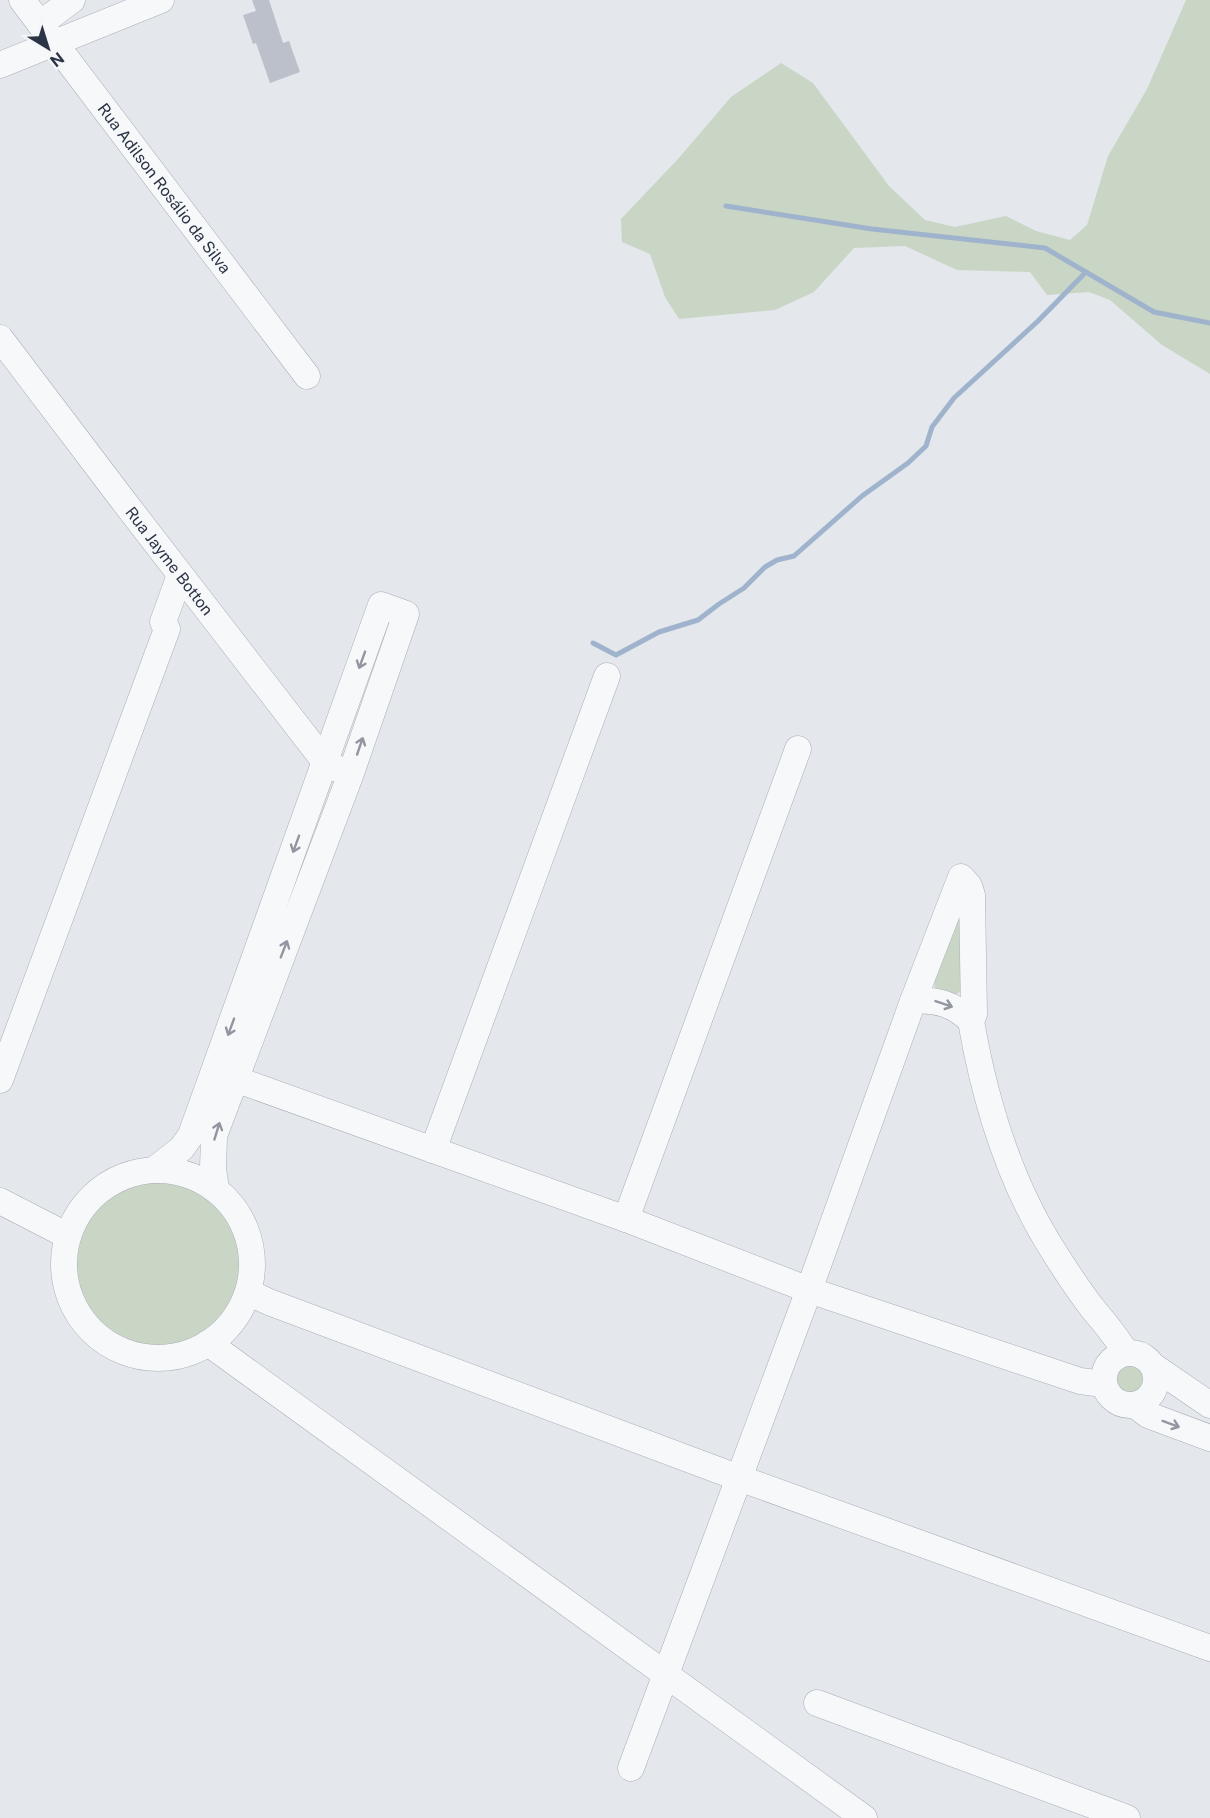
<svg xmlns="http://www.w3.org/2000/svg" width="1210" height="1818" viewBox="0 0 1210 1818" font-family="'Public Sans',sans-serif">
  <rect width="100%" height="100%" fill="#e4e7ec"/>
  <g fill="#c9d6c5">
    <polygon points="1186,0 1210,0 1210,374 1162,345 1110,300 1089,292 1047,295 1030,272 957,270 905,246 854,248 814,292 775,310 679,319 665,297 650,254 622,242 621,219 678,159 731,97 781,63 813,83 889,186 925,220 955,227 1006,216 1036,231 1070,240 1087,225 1108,156 1147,89"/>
    <polygon points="960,916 961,991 953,997 938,993 935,988 934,978 957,920"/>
    <circle cx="158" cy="1264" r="83"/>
    <circle cx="1130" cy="1379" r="16"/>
  </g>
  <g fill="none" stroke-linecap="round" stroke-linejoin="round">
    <g stroke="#9fb4cc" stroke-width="5">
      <polyline points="726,206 872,229 1045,248 1154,312 1210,323"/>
      <polyline points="593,643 616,655 659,632 698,620 719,604 744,588 765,567 777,560 794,556 862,496 908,463 926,446 932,427 954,398 1038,321 1086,272"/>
    </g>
  </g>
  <polygon fill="#bbc0ca" points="252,0 269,0 283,43 289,41 300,72 270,83 256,43 253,44 243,15 256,11"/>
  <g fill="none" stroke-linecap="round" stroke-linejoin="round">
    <g stroke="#a9aeb7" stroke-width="27">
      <g id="minor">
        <path id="s1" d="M 22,0 L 307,376"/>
        <polyline points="40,24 72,0"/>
        <polyline points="0,65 161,0"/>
        <path id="s2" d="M 0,338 L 122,499 L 325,762 L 338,769"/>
        <path d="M 913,1001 C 936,999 954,1004 971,1021"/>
        <polyline points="220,1071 235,1079 626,1219 809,1290 1080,1381 1104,1384"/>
        <polyline points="0,1080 167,629 163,622 180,575"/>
        <polyline points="433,1150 607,676"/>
        <circle cx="158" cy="1264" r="94"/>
        <polyline points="154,1170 182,1148 191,1135 381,605 406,614 350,776 214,1136 213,1169 216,1189"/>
        <polyline points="0,1201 68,1236"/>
        <polyline points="626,1219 798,749"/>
        <polyline points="248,1292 269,1302 739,1478 1210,1648"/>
        <polyline points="208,1343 864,1818"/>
        <circle cx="1130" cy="1379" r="26"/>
        <polyline points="1153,1366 1210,1405"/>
        <polyline points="1135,1405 1148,1415 1210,1438"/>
        <polyline points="817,1703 1127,1818"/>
        <path d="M 631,1768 L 809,1290 L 913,1001 L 961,877 L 969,886 L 972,895 L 974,1014 L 971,1021 C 985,1102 1009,1182 1054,1252 C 1066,1271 1079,1291 1093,1309 C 1105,1323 1116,1336 1126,1353"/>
      </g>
    </g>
    <use href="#minor" stroke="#f7f8fa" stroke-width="26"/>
  </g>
  <defs><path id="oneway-shaft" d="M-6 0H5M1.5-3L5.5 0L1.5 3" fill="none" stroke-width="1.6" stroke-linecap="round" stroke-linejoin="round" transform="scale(1.5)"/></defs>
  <g stroke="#9196a0">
    <use href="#oneway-shaft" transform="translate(362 660) rotate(110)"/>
    <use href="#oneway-shaft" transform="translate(360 746) rotate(-71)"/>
    <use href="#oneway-shaft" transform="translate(296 844) rotate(110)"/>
    <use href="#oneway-shaft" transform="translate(284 949) rotate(-69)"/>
    <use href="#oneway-shaft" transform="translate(944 1004) rotate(19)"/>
    <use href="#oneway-shaft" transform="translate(231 1027) rotate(110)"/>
    <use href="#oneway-shaft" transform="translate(217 1131) rotate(-73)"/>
    <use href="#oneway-shaft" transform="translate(1171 1424) rotate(20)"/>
  </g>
  <g text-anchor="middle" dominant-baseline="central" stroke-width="5" stroke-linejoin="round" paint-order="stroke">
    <g font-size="16" fill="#2b3445" stroke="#f4f6f9">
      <text stroke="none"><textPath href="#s1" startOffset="236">Rua Adilson Rosálio da Silva</textPath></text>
      <text stroke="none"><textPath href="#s2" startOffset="280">Rua Jayme Botton</textPath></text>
    </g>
  </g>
  <g transform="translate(48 48) rotate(142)" stroke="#f4f6f9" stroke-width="4.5" paint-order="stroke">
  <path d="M0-4.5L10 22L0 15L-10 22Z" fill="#2b3445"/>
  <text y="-9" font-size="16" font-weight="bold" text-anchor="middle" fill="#2b3445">N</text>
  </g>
</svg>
